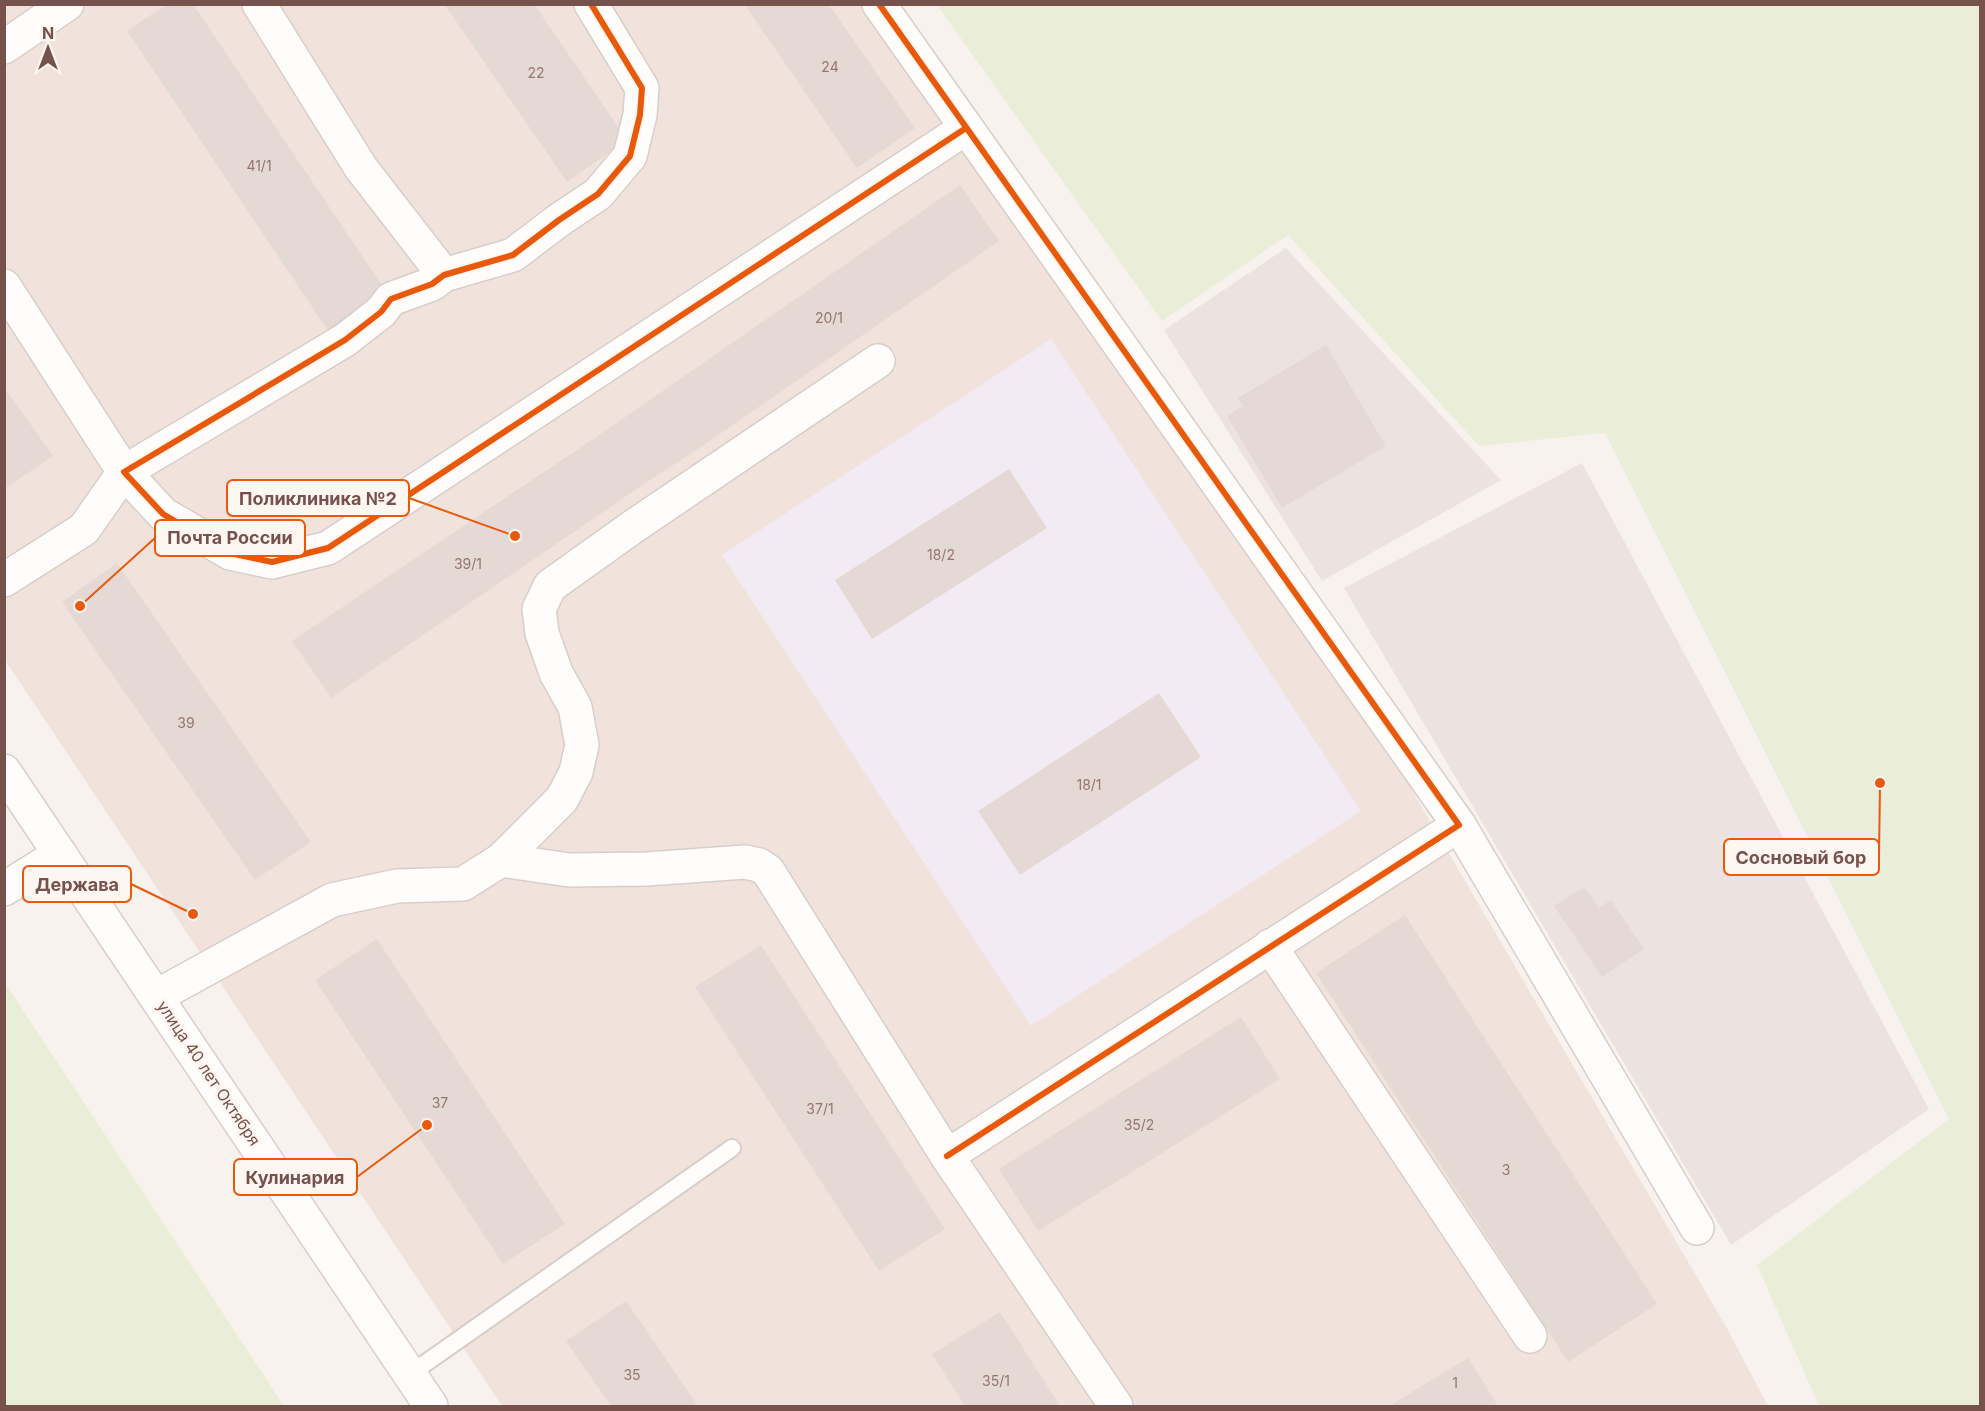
<svg xmlns="http://www.w3.org/2000/svg" width="1985" height="1411" viewBox="0 0 1985 1411" font-family="Inter,sans-serif">
  <rect width="100%" height="100%" fill="#f8f2ee"/>
  <polygon fill="#f1e3dc" points="4,5 892,5 1253,519 1728,1330 1768,1406 502,1406 5,660"/>
  <g fill="#ece3e0">
    <polygon points="1286,248 1501,480 1322,581 1164,330"/>
    <polygon points="1582,463 1929,1109 1731,1245 1344,588"/>
  </g>
  <polygon fill="#f2ebf4" points="1051,339 1361,811 1031,1026 722,555"/>
  <g fill="#eaeed9">
    <polygon points="937,5 1980,5 1980,1406 1819,1406 1757,1265 1949,1119 1605,433 1479,446 1288,235 1162,321"/>
    <polygon points="4,983 5,983 284,1406 5,1406"/>
  </g>
  <g fill="#e5d9d5">
    <polygon points="167,4 193,4 391,299 333,338 127,31"/>
    <polygon points="444,4 534,4 627,140 567,182"/>
    <polygon points="745,5 829,5 915,128 857,168"/>
    <polygon points="960,185 999,241 698,449 641,486 331,698 292,641 605,431"/>
    <polygon points="1326,345 1386,446 1282,508 1227,416 1243,406 1238,398"/>
    <polygon points="4,387 53,456 4,489"/>
    <polygon points="1009,469 1047,528 872,639 835,580"/>
    <polygon points="117,563 311,842 255,880 62,602"/>
    <polygon points="1159,693 1201,757 1020,875 978,811"/>
    <polygon points="1584,887 1599,908 1611,900 1644,949 1602,977 1554,906"/>
    <polygon points="1405,915 1657,1304 1568,1362 1316,973"/>
    <polygon points="377,939 565,1224 503,1264 315,980"/>
    <polygon points="761,945 945,1229 879,1271 695,987"/>
    <polygon points="1241,1017 1280,1079 1038,1231 999,1169"/>
    <polygon points="626,1301 698,1406 611,1406 566,1341"/>
    <polygon points="1000,1312 1060,1406 965,1406 932,1354"/>
    <polygon points="1468,1358 1498,1406 1389,1406"/>
  </g>
  <g fill="none" stroke-linecap="round" stroke-linejoin="round">
    <g stroke="#d7ceca" stroke-width="20">
      <polyline id="service" points="410,1374 732,1148"/>
    </g>
    <g stroke="#d7ceca" stroke-width="36">
      <g id="minor">
        <polyline points="259,4 361,168 444,275"/>
        <polyline points="591,4 642,88 640,115 630,156 598,194 559,220 513,255 444,275 432,284 391,299 381,312 345,340 124,472 163,514 230,553 272,562 328,548 966,128"/>
        <polyline points="879,4 1459,825 947,1156"/>
        <polyline points="4,47 67,4"/>
        <polyline points="4,286 124,472 84,529 4,580"/>
        <polyline points="1459,825 1697,1228"/>
        <polyline points="501,860 562,799 576,772 582,745 575,707 556,673 542,633 539,609 550,586 634,526 878,361"/>
        <polyline points="4,889 60,854"/>
        <polyline points="1270,946 1530,1336"/>
        <polyline points="157,996 332,900 397,886 463,884 501,860 569,870 647,869 745,862 759,865 768,871 947,1156 1116,1406"/>
      </g>
    </g>
    <g stroke="#d9cecc" stroke-width="36">
      <polyline id="secondary" points="4,771 431,1406"/>
    </g>
    <use href="#service" stroke="#fefdfc" stroke-width="16"/>
    <use href="#minor" stroke="#fefdfc" stroke-width="33"/>
    <use href="#secondary" stroke="#fefdfc" stroke-width="33"/>
    <g stroke="#fef6f0" stroke-width="10">
      <g id="cycleway">
        <polyline points="591,4 642,88 640,115 630,156 598,194 559,220 513,255 444,275 432,284 391,299 381,312 345,340 124,472 163,514 230,553 272,562 328,548 966,128"/>
        <polyline points="879,4 1459,825 947,1156"/>
      </g>
    </g>
    <use href="#cycleway" stroke="#e8590c" stroke-width="6"/>
  </g>
  <g text-anchor="middle" dominant-baseline="central" stroke-width="6" stroke-linejoin="round" paint-order="stroke">
    <g font-size="14" fill="#947671">
      <text x="830" y="66">24</text>
      <text x="536" y="72">22</text>
      <text x="259" y="165">41/1</text>
      <text x="829" y="317">20/1</text>
      <text x="941" y="554">18/2</text>
      <text x="468" y="563">39/1</text>
      <text x="186" y="722">39</text>
      <text x="1089" y="784">18/1</text>
      <text x="440" y="1102">37</text>
      <text x="820" y="1108">37/1</text>
      <text x="1139" y="1124">35/2</text>
      <text x="1506" y="1169">3</text>
      <text x="632" y="1374">35</text>
      <text x="996" y="1380">35/1</text>
      <text x="1455" y="1382">1</text>
    </g>
    <g font-size="16" fill="#77524d" stroke="#fef6f0">
      <text transform="translate(209 1073) rotate(56)">улица 40 лет Октября</text>
    </g>
  </g>
  <path fill="none" stroke="#e8590c" stroke-width="2" d="M515 536L409 498M80 606L155 538M1880 783L1879 857M193 914L131 884M427 1125L357 1177"/>
  <g fill="#e8590c" stroke="#fef6f0" stroke-width="2">
    <circle cx="515" cy="536" r="6"/>
    <circle cx="80" cy="606" r="6"/>
    <circle cx="1880" cy="783" r="6"/>
    <circle cx="193" cy="914" r="6"/>
    <circle cx="427" cy="1125" r="6"/>
  </g>
  <g fill="#fef6f0" stroke="#e8590c" stroke-width="2">
    <rect x="227" y="480" width="182" height="36" rx="6"/>
    <rect x="155" y="520" width="150" height="36" rx="6"/>
    <rect x="1724" y="839" width="155" height="36" rx="6"/>
    <rect x="23" y="866" width="108" height="36" rx="6"/>
    <rect x="234" y="1159" width="123" height="36" rx="6"/>
  </g>
  <g font-size="18" text-anchor="middle" font-weight="bold" fill="#77524d">
    <text x="318" y="505">Поликлиника №2</text>
    <text x="230" y="544">Почта России</text>
    <text x="1801" y="864">Сосновый бор</text>
    <text x="77" y="891">Держава</text>
    <text x="295" y="1184">Кулинария</text>
  </g>
  <rect width="1985" height="1411" fill="none" stroke="#77524d" stroke-width="12"/>
  <g transform="translate(48 48)" stroke="#fef6f0" stroke-width="4.5" paint-order="stroke">
  <path d="M0-4.5L10 22L0 15L-10 22Z" fill="#77524d"/>
  <text y="-9" font-size="16" font-weight="bold" text-anchor="middle" fill="#77524d">N</text>
  </g>
</svg>
